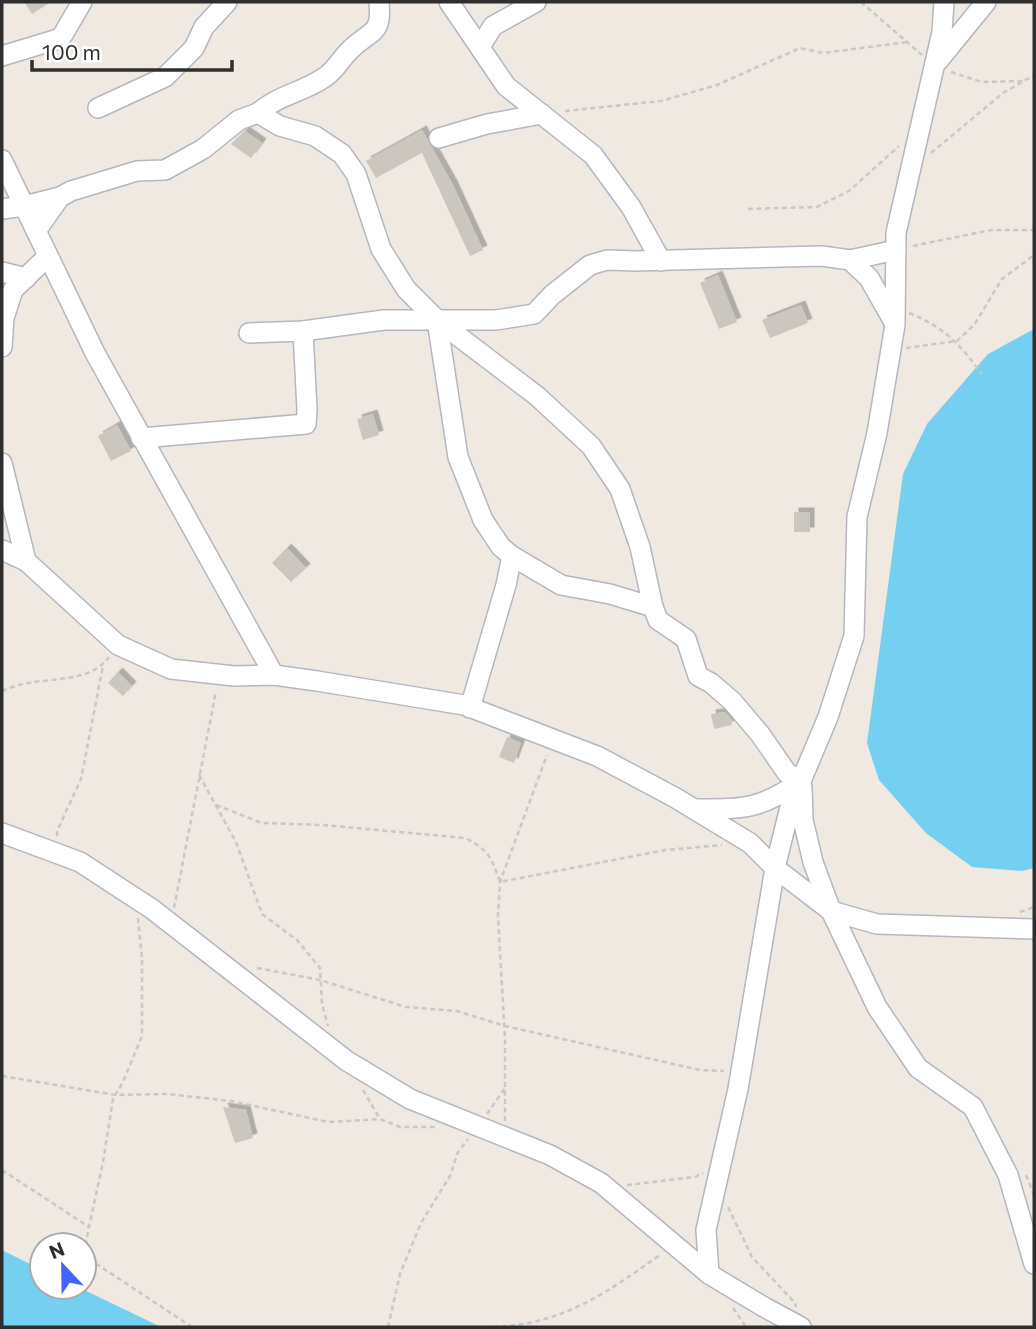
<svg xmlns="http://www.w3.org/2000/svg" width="1036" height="1329" viewBox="0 0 1036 1329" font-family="Commissioner,sans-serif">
  <defs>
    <filter id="shadow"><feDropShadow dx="4.5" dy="-4.5" stdDeviation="0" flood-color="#0004"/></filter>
  </defs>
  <rect width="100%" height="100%" fill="#efe9e1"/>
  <g fill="#75cff0">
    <polygon points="1034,329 1034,868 1022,871 972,867 926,833 879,780 867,743 903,474 927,424 988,354"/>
    <polygon points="2,1250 42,1270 42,1287 78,1287 161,1327 2,1327"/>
  </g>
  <g fill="#cbc7bf" filter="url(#shadow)">
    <polygon points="24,2 51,2 32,14"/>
    <polygon points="422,130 453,185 483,250 470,256 422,153 376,178 366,161"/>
    <polygon points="245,131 262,143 251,158 231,144"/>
    <polygon points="718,275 737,322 719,329 700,283"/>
    <polygon points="801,305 808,323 770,338 762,320"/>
    <polygon points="373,414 379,435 363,440 357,419"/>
    <polygon points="117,425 131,451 111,461 98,436"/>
    <rect x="794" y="512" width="16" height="20"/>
    <polygon points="287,548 306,568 291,582 272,563"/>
    <polygon points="118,672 132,686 123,696 108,683"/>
    <polygon points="725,712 731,719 732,725 714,729 711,714"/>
    <polygon points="507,737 521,743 514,763 499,757"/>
    <polygon points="223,1107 246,1110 253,1138 235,1143"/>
  </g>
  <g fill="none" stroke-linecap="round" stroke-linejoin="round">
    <g stroke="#b4b7c1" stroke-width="22">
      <g id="minor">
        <polyline points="449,2 506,86 593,155 631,207 661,261"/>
        <polyline points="480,47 493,26 536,2"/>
        <polyline points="2,56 61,38 82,2"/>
        <polyline points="938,61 986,2"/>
        <polyline points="98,108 165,77 194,48 204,27 227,2"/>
        <path d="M 258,113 C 278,95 304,92 325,77 C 336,70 342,57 351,49 C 372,29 382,35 379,2"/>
        <polyline points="439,138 487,124 542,114"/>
        <polyline points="2,160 95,353 274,675"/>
        <polyline points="2,209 24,206 60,197"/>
        <polyline points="36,231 60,197 71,191 137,171 165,170 203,149 239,120 258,113 280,126 315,136 342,154 356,174 381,249 406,289 437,320 537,396 591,446 620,489 640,547 653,607 658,620 686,639 698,676 711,683 732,701 760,734 787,773 801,780"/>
        <polyline points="850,260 896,250"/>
        <polyline points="2,272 26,278"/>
        <polyline points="437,320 458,457 483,520 501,547 512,556 561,585 610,594 653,607"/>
        <polyline points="249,333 303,331 384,320 496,320 534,314 552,295 590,265 607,260 635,261 822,256 850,260 869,278 894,322"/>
        <polyline points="2,347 4,318 13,290 48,256"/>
        <polyline points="141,438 306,424 307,410 303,331"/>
        <polyline points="2,463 26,561"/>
        <polyline points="2,550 26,561 118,645 171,669 234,676 274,675 317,681 464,705 597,756 674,797 750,843 775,868 831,911 877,924 1034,929"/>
        <polyline points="470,708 506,585 512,556"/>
        <polyline points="802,787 803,820 813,862 831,911 877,1007 918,1068 973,1107 1008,1175 1034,1264"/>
        <path d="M 694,809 C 744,809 759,810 801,781"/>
        <polyline points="2,833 80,862 152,909 347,1061 410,1099 550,1155 601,1183 709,1274 764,1307 801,1327"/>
        <polyline points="709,1274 706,1230 738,1089 775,868 790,807 828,717 854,636 857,517 877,433 895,325 896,233 942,32 944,2"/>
      </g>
    </g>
    <g stroke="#c9c9c9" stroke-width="2.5" stroke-dasharray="5 3.5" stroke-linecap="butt">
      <polyline points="861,2 922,55"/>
      <polyline points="951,72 982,82 1024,81"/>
      <polyline points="565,111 661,101 717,85 800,48 823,53 907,42"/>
      <polyline points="931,153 1003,93 1034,75"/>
      <polyline points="748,209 817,207 849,191 899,146"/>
      <polyline points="913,246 991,230 1034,230"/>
      <path d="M 909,313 C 946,328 959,344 982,374"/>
      <polyline points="906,348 957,341 974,325 1002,279 1034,255"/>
      <path d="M 2,691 C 10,688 19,684 28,683 C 55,678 92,681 109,657"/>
      <polyline points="199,775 236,842 262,914 297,940 320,968 322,1004 328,1026"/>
      <path d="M 216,805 L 262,823 L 323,825 L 465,838 C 489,850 491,857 500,882 L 665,850 L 722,845"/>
      <polyline points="57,836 57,831 81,779 103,666"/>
      <polyline points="174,908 216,691"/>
      <polyline points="1020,912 1034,907"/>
      <polyline points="138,918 142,959 142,1036 123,1082 113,1099 103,1162 86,1241 95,1263 192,1327"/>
      <polyline points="257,968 320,980 406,1007 457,1011 505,1026 700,1070 724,1071"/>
      <polyline points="2,1076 116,1095 168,1094 231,1101 328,1122 380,1119"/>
      <polyline points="363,1090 380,1119 400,1127 436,1127"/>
      <polyline points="487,1114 505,1088"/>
      <polyline points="505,1121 505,1040 498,916 500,882 547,755"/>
      <polyline points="2,1170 89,1227"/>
      <polyline points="1026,1175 1034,1195"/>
      <polyline points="627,1185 695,1177 703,1173"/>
      <polyline points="728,1207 752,1257 795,1303 796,1307"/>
      <polyline points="733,1308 746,1327"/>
      <polyline points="388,1327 400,1274 421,1223 450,1176 458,1152 468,1139"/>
      <path d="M 493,1327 C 564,1324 604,1294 660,1255"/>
    </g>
    <use href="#minor" stroke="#fff" stroke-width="19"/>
  </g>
  <rect width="1036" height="1329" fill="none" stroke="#2e2e2e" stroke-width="7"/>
  <g transform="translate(63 1266) rotate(338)"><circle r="33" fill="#ffffff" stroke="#ababab" stroke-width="2"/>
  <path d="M0-5L12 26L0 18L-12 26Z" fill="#4264fb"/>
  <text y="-10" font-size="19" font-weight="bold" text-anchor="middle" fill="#2e2e2e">N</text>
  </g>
  <path d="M32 60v10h200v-10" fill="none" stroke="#2e2e2e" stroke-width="3.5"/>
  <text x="42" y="60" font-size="21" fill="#2e2e2e" stroke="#ffffff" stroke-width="5" paint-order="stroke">100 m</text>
</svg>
